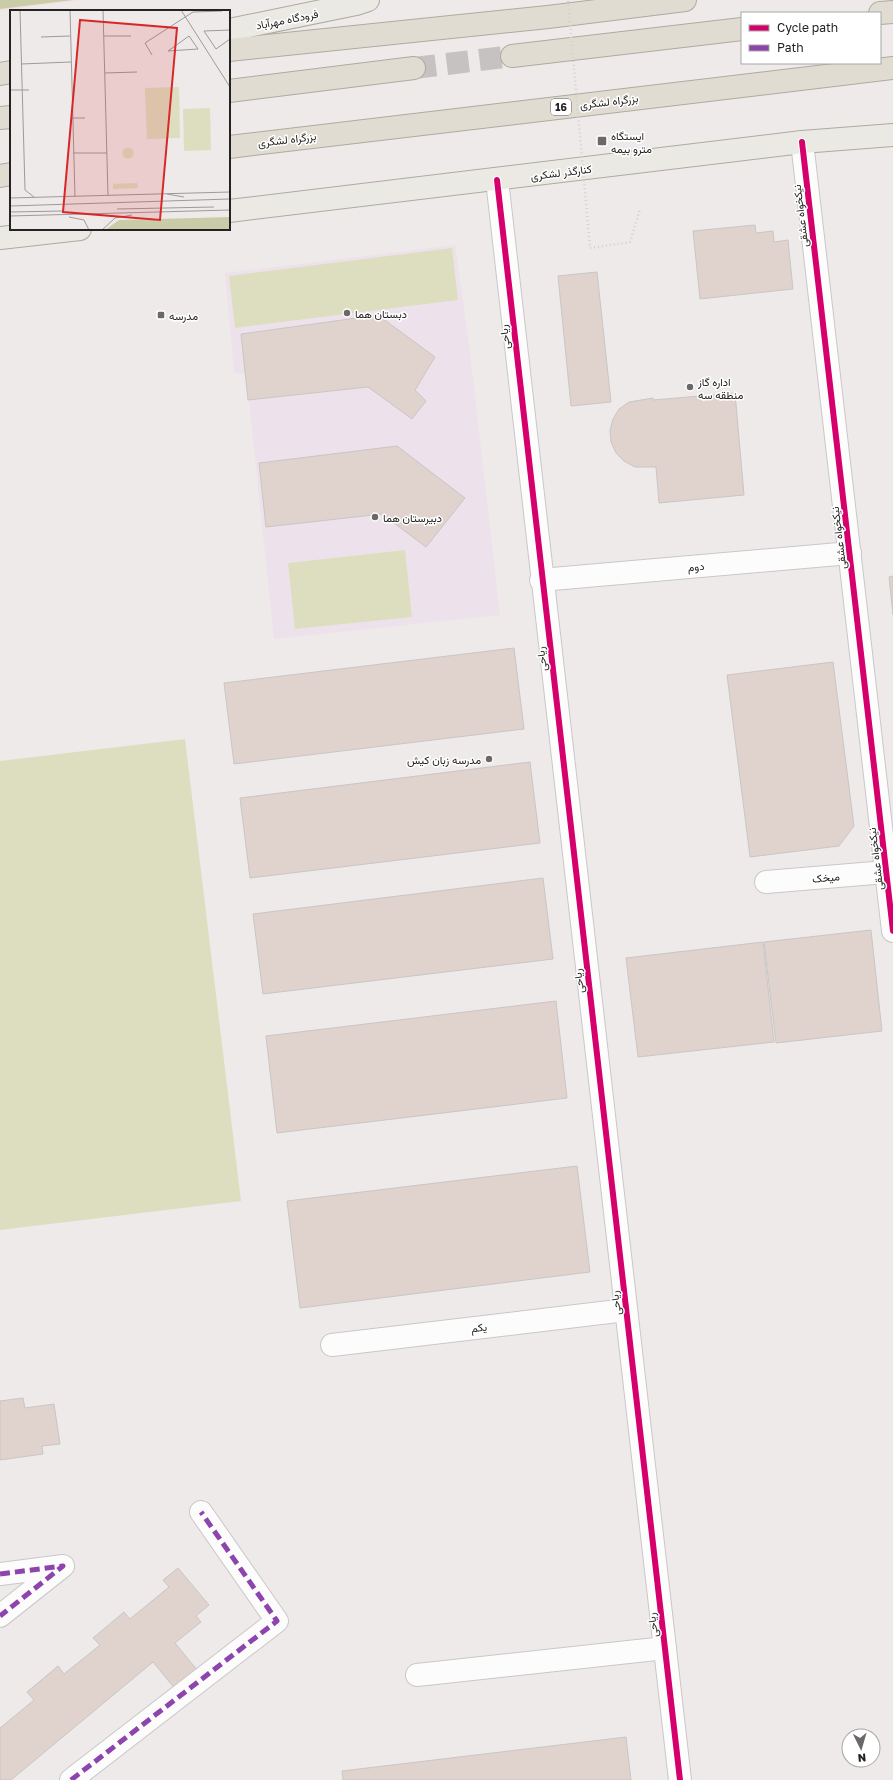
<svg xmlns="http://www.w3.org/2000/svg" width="893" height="1780" viewBox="0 0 893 1780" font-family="'Golos Text',Vazirmatn,sans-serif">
  <rect width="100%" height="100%" fill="#eeeae9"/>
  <polygon fill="#f2e1e0" points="0,0 81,0 0,11"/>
  <polygon fill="#ede2eb" points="455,245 470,352 500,615 274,639 246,374 234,373 225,273"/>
  <g fill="#dddec0">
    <polygon points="452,248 458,300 235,328 229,276"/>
    <polygon points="405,550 412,617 295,629 288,563"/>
    <polygon points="185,739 241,1201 0,1230 0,761"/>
  </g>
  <polygon fill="#cacca7" points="0,0 73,0 0,9"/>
  <g fill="#e0d2cc" stroke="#c9c6c5">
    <polygon points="755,225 756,233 773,231 774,242 788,240 793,289 700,299 693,231"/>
    <polygon points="597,272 611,402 571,406 558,276"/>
    <polygon points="378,315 435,357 415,390 426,401 412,419 368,387 248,400 241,334"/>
    <polygon points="735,393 744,495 659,503 656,467 635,467 624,461 616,453 611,442 610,430 613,419 619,409 629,402 653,398 653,400"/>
    <polygon points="397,446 465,498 426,547 382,514 266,527 259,463"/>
    <polygon points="893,576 893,615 889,577"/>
    <polygon points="514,648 524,729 234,764 224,683"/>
    <polygon points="833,662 854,826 839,846 750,857 727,675"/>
    <polygon points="530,762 540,843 250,878 240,798"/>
    <polygon points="543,878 553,959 263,994 253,914"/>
    <polygon points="871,930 882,1031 776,1043 764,942"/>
    <polygon points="763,942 774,1042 638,1057 626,958"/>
    <polygon points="556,1001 567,1098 277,1133 266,1036"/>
    <polygon points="577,1166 590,1272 300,1308 287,1201"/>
    <polygon points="23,1398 25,1408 54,1404 60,1444 42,1446 43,1454 0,1460 0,1401"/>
    <polygon points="178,1568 209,1605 196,1616 201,1622 175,1643 198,1671 176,1690 153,1662 11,1780 0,1780 0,1728 34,1700 27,1692 58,1666 64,1674 100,1645 93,1638 124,1612 130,1619 169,1587 163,1580"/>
    <polygon points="626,1737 631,1780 343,1780 342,1771"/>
  </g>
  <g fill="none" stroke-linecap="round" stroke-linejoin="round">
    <polyline stroke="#c6c2c1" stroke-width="22" stroke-dasharray="22 11" stroke-linecap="butt" points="414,68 512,56"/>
    <g stroke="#cac8c6" stroke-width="24">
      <g id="minor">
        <polyline points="802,142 893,931"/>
        <polyline points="497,180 680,1780"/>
        <polyline points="541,580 850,553"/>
        <polyline points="766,882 886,872"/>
        <polyline points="332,1345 626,1310"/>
        <polyline points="0,1574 63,1566 0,1616"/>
        <polyline points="417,1675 665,1648"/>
        <polyline points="71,1780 277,1621 201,1512"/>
      </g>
    </g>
    <g stroke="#afaa9f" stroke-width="24">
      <g id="major">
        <polyline points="229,30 356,4 368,0"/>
        <polyline points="229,211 802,142 893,135"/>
        <polyline points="0,238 80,229"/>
      </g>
    </g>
    <g stroke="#afaa9f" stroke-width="24">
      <g id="highway">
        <polyline points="880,13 893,12"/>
        <polyline points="229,50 548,17 685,0"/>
        <polyline points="512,56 742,29"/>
        <polyline points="0,74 11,72"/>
        <polyline points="229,91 414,68"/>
        <polyline points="0,118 11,117"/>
        <polyline points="229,147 893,68"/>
        <polyline points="0,176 11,174"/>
      </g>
    </g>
    <polyline stroke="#d2d1d0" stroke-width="2.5" stroke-dasharray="1 3" stroke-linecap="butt" points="590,248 630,242 640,209"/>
    <use href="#minor" stroke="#fcfcfc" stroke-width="22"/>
    <use href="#major" stroke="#ebe9e3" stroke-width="22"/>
    <use href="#highway" stroke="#e0dcd2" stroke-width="22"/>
    <polyline stroke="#d2d1d0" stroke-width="2.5" stroke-dasharray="1 3" stroke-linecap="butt" points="568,1 590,248"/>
    <g stroke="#8e44ad" stroke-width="5" stroke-dasharray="10 5" stroke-linecap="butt">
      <polyline points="0,1574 63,1566 0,1616"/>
      <polyline points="71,1780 277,1621 201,1512"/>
    </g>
    <g stroke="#fff" stroke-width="8">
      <g id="cycleway">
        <polyline points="802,142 893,931"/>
        <polyline points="497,180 680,1780"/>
      </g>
    </g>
    <use href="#cycleway" stroke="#d6006c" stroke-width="6"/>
  </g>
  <g fill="#6b6967" stroke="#fff" stroke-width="1.5">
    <rect x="597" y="136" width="10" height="10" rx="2"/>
    <circle cx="347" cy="313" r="4"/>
    <rect x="157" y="311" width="8" height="8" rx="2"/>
    <circle cx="690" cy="387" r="4"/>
    <circle cx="375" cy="517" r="4"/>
    <circle cx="489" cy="759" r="4"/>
  </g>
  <g text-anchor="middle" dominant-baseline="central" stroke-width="3" stroke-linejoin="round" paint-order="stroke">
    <rect fill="#fff" stroke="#666564" stroke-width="1" x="551" y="99" width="20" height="16" rx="3"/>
    <g font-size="10" font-weight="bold" fill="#252321">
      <text x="561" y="107">16</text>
    </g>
    <g font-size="11" fill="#252321" stroke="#fff">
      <text transform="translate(287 19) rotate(-11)">فرودگاه مهرآباد</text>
      <text transform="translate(609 101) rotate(-7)">بزرگراه لشگری</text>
      <text transform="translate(287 139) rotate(-7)">بزرگراه لشگری</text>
      <text transform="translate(561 172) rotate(-7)">کنارگذر لشکری</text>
      <text transform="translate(800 216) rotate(-97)">نیکخواه عشقی</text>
      <text transform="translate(504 337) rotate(-96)">ریاحی</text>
      <text transform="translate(838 538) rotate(-97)">نیکخواه عشقی</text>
      <text transform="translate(696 566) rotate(-5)">دوم</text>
      <text transform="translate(541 659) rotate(-97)">ریاحی</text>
      <text transform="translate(875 859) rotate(-97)">نیکخواه عشقی</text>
      <text transform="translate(826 877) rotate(-5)">میخک</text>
      <text transform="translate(578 981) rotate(-97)">ریاحی</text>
      <text transform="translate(615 1303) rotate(-97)">ریاحی</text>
      <text transform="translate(479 1327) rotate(-7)">یکم</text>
      <text transform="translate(652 1625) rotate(-97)">ریاحی</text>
    </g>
    <g font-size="11" fill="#252321" stroke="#fff" text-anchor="start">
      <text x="611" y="135">ایستگاه<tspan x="611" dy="13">مترو بیمه</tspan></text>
      <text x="355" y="313">دبستان هما</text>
      <text x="169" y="315">مدرسه</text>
      <text x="698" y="381">اداره گاز<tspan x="698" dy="13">منطقه سه</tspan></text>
      <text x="383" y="517">دبیرستان هما</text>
      <text x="481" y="759" text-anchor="end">مدرسه زبان کیش</text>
    </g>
  </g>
  <g transform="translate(10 10)">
    <rect width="220" height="220" fill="#eeeae9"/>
    <path d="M 169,77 L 170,128 L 137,129 L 135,78 ZM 200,98 L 201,140 L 174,141 L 173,99 ZM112.5 143a5.5 5.5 0 1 1 11 0a5.5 5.5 0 1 1-11 0ZM 127,173 L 128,178 L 103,179 L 103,174 Z" fill="#dddec0"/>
    <path d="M 220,207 L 220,220 L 95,220 L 109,210 Z" fill="#cacca7"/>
    <path fill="none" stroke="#9e9a99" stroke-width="1" d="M 10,0 L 15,180 L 24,187M 60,0 L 65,187M 93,0 L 98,186M 171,0 L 220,77M 220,20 L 194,21 L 206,39 L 220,29M 94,26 L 121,26M 179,26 L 188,39 L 158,41 ZM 31,27 L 60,26M 142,45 L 135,33 L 183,2 L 212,1M 11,54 L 61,52M 95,63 L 127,62M 0,80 L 19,80M 62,108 L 75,108M 63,143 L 97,143M 157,184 L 174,187M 0,188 L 220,182M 0,196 L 220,189M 107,199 L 204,197M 0,202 L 52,201M 0,206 L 220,200M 59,207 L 74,210 L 79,220M 92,220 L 105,208 L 122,205"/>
    <path fill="#d62828" fill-opacity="0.15" stroke="#d62828" stroke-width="2" d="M 70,10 L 167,18 L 150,210 L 53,202 Z"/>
    <rect width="220" height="220" fill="none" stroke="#252321" stroke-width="2"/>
  </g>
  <rect x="741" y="12" width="140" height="52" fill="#ffffff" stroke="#a8a7a6"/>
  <rect x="749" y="25" width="20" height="6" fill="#d6006c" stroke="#a8a7a6"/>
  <text x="777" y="32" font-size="12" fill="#252321">Cycle path</text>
  <rect x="749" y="45" width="20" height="6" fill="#8e44ad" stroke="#a8a7a6"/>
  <text x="777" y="52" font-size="12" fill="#252321">Path</text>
  <g transform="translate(861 1748) rotate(175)"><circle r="19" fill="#ffffff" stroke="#a8a7a6"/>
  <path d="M0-3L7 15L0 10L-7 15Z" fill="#6b6967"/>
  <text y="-6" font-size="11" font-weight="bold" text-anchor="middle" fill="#252321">N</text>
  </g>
</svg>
